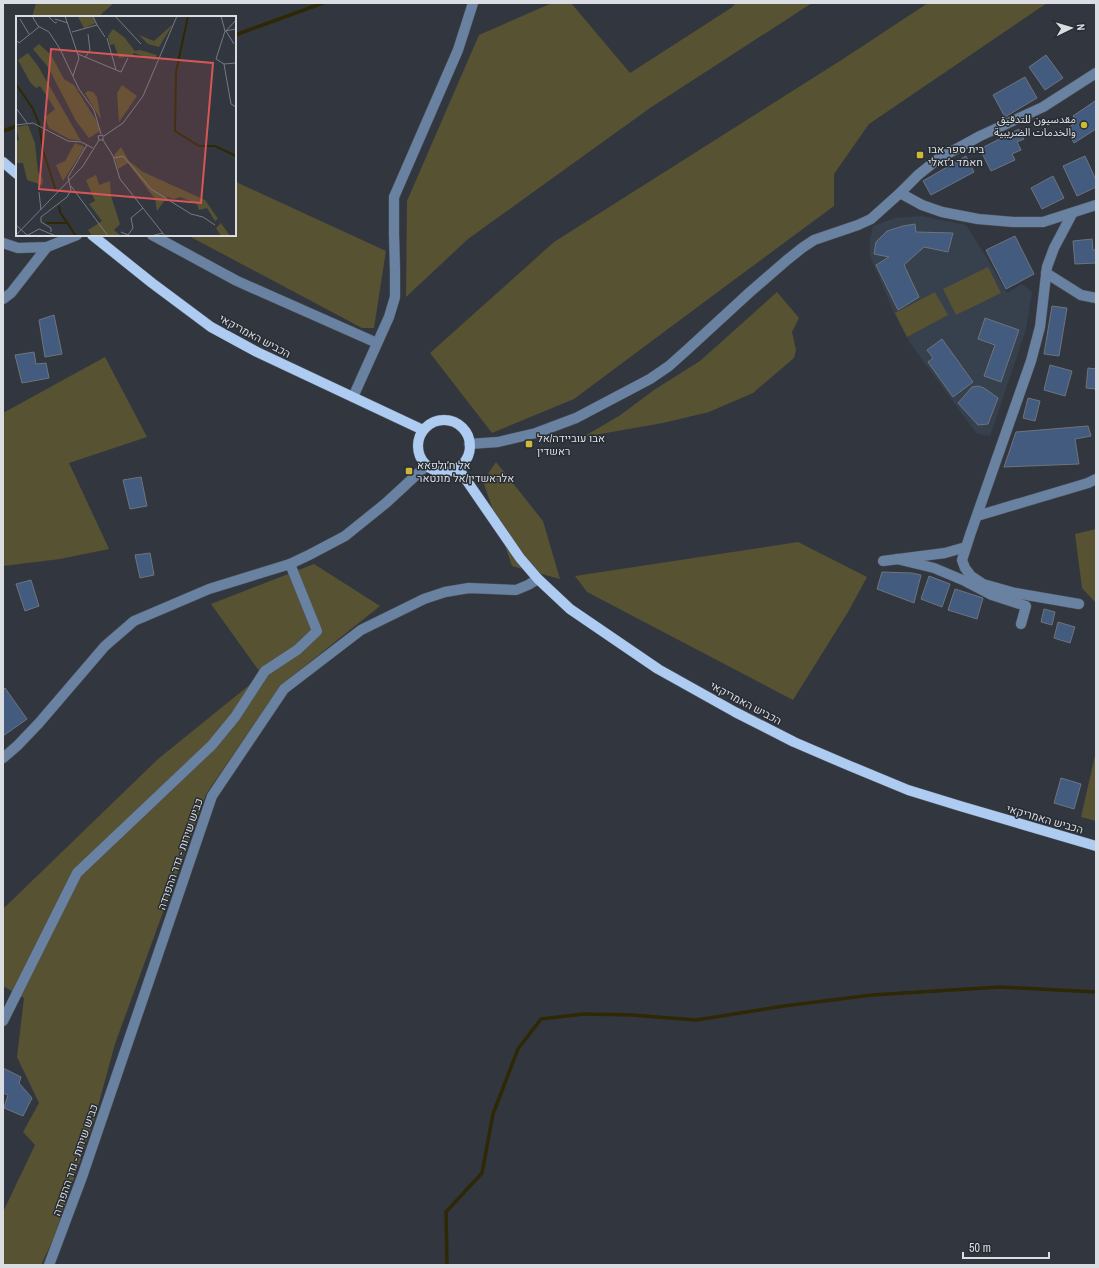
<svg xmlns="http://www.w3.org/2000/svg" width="1099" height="1268" viewBox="0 0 1099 1268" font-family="'Archivo Narrow','Noto Sans Arabic',Heebo,sans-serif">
  <rect width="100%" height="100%" fill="#32373f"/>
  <polygon fill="#37404d" points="921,216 966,225 988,260 1007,293 1022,284 1032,292 1026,329 990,436 977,434 910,343 894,313 870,256 870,239 873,226 895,218"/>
  <g fill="#575231">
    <polygon points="36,3 114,3 98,17 32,17"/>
    <polygon points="552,3 571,3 630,73 731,8 736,3 812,3 650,108 468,239 406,297 407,201 479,35"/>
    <polygon points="928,3 1047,3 869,124 834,174 834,206 719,291 574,399 492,433 430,353 554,242 843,59"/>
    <polygon points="235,178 238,183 386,251 374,328 362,328 187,235 235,235"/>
    <polygon points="988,267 1001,293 956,315 943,289"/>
    <polygon points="777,292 799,318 792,332 796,350 794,358 753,393 709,412 663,423 583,437 619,416 654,390 700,361"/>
    <polygon points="935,292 948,315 907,337 895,313"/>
    <polygon points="105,357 147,437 69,463 109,549 60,559 3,566 3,413"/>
    <polygon points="496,462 543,521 560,579 512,566 483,481"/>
    <polygon points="1096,529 1096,603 1082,588 1075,534"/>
    <polygon points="798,542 867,577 848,612 793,700 587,592 575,576"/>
    <polygon points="314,564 380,606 281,685 206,794 115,1044 95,1117 53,1240 41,1265 3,1265 3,1212 35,1145 23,1132 39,1103 17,1057 24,998 3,986 3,909 158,759 262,675 211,604"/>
    <polygon points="1096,751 1096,821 1081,817"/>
  </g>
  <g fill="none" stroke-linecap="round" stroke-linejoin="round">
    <g stroke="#2e2805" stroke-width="3.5">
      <polyline points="235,35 323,3"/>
      <polyline points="3,131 17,126"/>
      <polyline points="447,1265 446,1212 482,1173 493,1114 518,1049 541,1019 584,1014 632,1015 696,1020 784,1006 872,995 1000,987 1096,992"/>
    </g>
  </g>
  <g fill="#425b7e" stroke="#6e747c">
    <polygon points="1046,55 1063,78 1045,90 1029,67"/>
    <polygon points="1025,77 1037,98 1005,117 993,95"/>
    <polygon points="1095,101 1096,103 1096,129 1074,143 1066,129 1077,122 1073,116"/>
    <polygon points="1019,129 1024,139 1017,142 1021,150 1012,154 1015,160 991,171 980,149"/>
    <polygon points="966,156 974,172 931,195 923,181"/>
    <polygon points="1085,156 1096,180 1096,187 1077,196 1063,166"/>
    <polygon points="1053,176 1064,198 1042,209 1031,188"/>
    <polygon points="915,224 916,232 953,233 948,252 924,247 904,265 919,297 898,310 876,265 889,257 874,254 876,242 887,231 903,226"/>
    <polygon points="1015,236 1034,274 1006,289 986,250"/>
    <polygon points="1092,239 1093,250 1096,250 1096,263 1075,264 1073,241"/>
    <polygon points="1052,306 1067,308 1059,356 1044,354"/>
    <polygon points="54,315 62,354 45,357 39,320"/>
    <polygon points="985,318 1019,330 1001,382 984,376 995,345 978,339"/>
    <polygon points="942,339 973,382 953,397 928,362 933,358 927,350"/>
    <polygon points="34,352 36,364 46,363 49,378 22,383 15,355"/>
    <polygon points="1050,365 1072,371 1065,396 1044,390"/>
    <polygon points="1088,368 1096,369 1096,389 1086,388"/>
    <polygon points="978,386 984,388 998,398 988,424 978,425 958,403 972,387"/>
    <polygon points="1028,398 1040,401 1035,421 1023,418"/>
    <polygon points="1088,426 1091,436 1075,439 1079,464 1004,467 1016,432"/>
    <polygon points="141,477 147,506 130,509 123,480"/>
    <polygon points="150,553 154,575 140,578 135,555"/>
    <polygon points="882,572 912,573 921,575 914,603 877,589"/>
    <polygon points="929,576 950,584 942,607 921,599"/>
    <polygon points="31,580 39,606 25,611 16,584"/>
    <polygon points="955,589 983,598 977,619 948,610"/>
    <polygon points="1044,609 1055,612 1052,625 1041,622"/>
    <polygon points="1058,622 1075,627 1070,643 1054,638"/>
    <polygon points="5,688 27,719 3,736 3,690"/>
    <polygon points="1061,778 1081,784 1074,809 1054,803"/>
    <polygon points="3,1068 21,1077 19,1083 32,1098 23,1116 4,1108 8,1095 3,1093"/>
  </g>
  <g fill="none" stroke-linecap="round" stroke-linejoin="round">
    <g stroke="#50555d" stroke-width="11">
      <g id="minor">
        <polyline points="900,193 922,205 942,212 978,219 1013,222 1043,222 1096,205"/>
        <polyline points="1072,214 1054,248 1047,267 1040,327 1031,361 970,535 962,560 965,568 971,576 983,584 1015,593 1079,604"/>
        <polyline points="152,235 237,281 377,343"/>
        <polyline points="3,243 18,248 47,247 77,235"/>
        <polyline points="1046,273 1081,295 1096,298"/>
        <polyline points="3,299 11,293 47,247"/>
        <polyline points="353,397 389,317 395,297 395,270 394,234 394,197 458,50 473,3"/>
        <polyline points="469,444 498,442 536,433 576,418 650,379 669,366 688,349 750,292 787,260 802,248 814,240 858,225 871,219 900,193 918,175 938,159 980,136 1043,107 1096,73"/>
        <polyline points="977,516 1088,483 1096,479"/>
        <polyline points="897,559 934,568 965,581 992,595 1026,606 1021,624"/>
        <polyline points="883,561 945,553 966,547"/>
        <polyline points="3,758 17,746 39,723 105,646 134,621 209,589 290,564 309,555 345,536 386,503 426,466"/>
        <polyline points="3,1021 77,873 212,745 235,717 265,671 297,650 317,631 290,564"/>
        <polyline points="49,1265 82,1177 212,796 284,689 361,630 424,599 445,592 469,588 516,590 528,585 538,579"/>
      </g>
    </g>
    <g stroke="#50555d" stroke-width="11">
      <g id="major">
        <polyline points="3,162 17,174"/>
        <polyline points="92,235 152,283 211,327 257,352 423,430"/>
        <circle cx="444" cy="446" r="26"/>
        <polyline points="458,468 520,558 538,579 570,609 658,669 735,712 794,742 850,766 908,790 960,806 1096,846"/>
      </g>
    </g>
    <use href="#minor" stroke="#6a82a1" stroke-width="10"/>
    <use href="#major" stroke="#aecbf2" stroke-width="10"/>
  </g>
  <g fill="#ceb837" stroke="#282d34" stroke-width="1.5">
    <circle cx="1084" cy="125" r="4"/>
    <rect x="916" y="151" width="8" height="8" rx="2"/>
    <rect x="525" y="440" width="8" height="8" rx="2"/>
    <rect x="405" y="467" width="8" height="8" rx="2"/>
  </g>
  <g text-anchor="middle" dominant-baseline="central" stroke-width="3" stroke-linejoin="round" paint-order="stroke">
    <g font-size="11" fill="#dadee3" stroke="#282d34" text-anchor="start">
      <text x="1076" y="119" text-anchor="end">مقدسيون للتدقيق<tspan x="1076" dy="13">والخدمات الضريبية</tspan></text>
      <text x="928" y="149">בית ספר אבו<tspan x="928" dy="13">חאמד ג׳זאלי</tspan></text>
      <text x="537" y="438">אבו עוביידה/אל<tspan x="537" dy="13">ראשדין</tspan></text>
      <text x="417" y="465">אל ח׳ולפאא<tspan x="417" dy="13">אלראשדין/אל מונטאר</tspan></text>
    </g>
    <g font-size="11" fill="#dadee3" stroke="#282d34">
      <text transform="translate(255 336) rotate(28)">הכביש האמריקאי</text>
      <text transform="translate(746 703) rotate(28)">הכביש האמריקאי</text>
      <text transform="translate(1045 819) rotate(16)">הכביש האמריקאי</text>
      <text transform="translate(180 854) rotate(-71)">כביש שירות - גדר ההפרדה</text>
      <text transform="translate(75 1160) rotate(-71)">כביש שירות - גדר ההפרדה</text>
    </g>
  </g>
  <g transform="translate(16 16)">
    <rect width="220" height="220" fill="#32373f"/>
    <path d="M 70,0 L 77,1 L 80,7 L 68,12 L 62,1 ZM 157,8 L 143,31 L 132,28 L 123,19 L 138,25 ZM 97,13 L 108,21 L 119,35 L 124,34 L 141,39 L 139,44 L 118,37 L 116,40 L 103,42 L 98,28 L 94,29 L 92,20 ZM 23,28 L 35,39 L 48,63 L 58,69 L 80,104 L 84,115 L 73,122 L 60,105 L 32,51 L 17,33 ZM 12,37 L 22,50 L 65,125 L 53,123 L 33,112 L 29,101 L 39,93 L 24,70 L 20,72 L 14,66 L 2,44 ZM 106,69 L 121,80 L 103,106 L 101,77 ZM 72,75 L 77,76 L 81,81 L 85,104 L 69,77 ZM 12,109 L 19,127 L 22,156 L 27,163 L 26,169 L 11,164 L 7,147 L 0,147 L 0,125 L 3,124 L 0,111 ZM 59,127 L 69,131 L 47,165 L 40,149 L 49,145 ZM 105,131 L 113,145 L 127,156 L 189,184 L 202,203 L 199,205 L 191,192 L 183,194 L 181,188 L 164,181 L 158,183 L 151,181 L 141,195 L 139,183 L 112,147 L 102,153 L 98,139 ZM 80,159 L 83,169 L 94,165 L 95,180 L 104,208 L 98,214 L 105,220 L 76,220 L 72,214 L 86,205 L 73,188 L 79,185 L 70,164 ZM 205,207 L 214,220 L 205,220 L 200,212 Z" fill="#575231"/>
    <path fill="none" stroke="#2e2805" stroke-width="2" d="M 172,0 L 160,56 L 159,115 L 183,130 L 199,130 L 220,140M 0,68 L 17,93 L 23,108 L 27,134 L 40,175M 43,190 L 44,196 L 60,220M 30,207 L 52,207"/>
    <path fill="none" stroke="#757a81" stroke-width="1" d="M 16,0 L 22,10 L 33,16 L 44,33 L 63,73 L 78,94 L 85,118M 32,0 L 39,7 L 41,6M 49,0 L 63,42 L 57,60M 99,0 L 125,28M 205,0 L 209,15 L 220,13M 4,3 L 13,18M 39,3 L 52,7M 81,9 L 89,21M 209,15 L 200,43 L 208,48 L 215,88 L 220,91M 56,16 L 81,9 L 77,0M 91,22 L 100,54M 0,24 L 3,27 L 23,11M 218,28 L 210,15 L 220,4M 62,38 L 105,56 L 112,42M 69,42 L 74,34 L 72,18M 208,48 L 220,47M 0,92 L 11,107M 0,109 L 17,107 L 52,125 L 65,126 L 77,132M 88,120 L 107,107 L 127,80 L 161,0M 87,124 L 97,140 L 104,163 L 149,220M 98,142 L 107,140 L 135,173 L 175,198 L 187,201 L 199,209M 55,170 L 92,220M 23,176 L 25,194M 0,209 L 12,220M 35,216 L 35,212 L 25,206 L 25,201 L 51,181 L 55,174 L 52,161 L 71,129M 105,216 L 112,219 L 117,212 L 115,202 L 127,192M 0,219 L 67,150 L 83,124 L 82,120 L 87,119 L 87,124 L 83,124M 10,220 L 23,213 L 40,220M 135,220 L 147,217"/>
    <path fill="#d75657" fill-opacity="0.15" stroke="#d75657" stroke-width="2" d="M 35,33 L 197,47 L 185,187 L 23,173 Z"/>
    <rect width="220" height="220" fill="none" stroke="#dadee3" stroke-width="2"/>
  </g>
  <rect width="1099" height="1268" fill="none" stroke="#dadee3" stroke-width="8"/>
  <g transform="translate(1071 28) rotate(85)" stroke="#282d34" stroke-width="3" paint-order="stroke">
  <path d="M0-3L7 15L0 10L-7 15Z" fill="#dadee3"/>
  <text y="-6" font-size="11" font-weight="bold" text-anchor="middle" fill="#dadee3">N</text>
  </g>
  <path d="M963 1252v6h86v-6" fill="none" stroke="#dadee3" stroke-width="2"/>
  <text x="969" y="1252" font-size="12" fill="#dadee3" stroke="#282d34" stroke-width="3" paint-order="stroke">50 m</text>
</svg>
